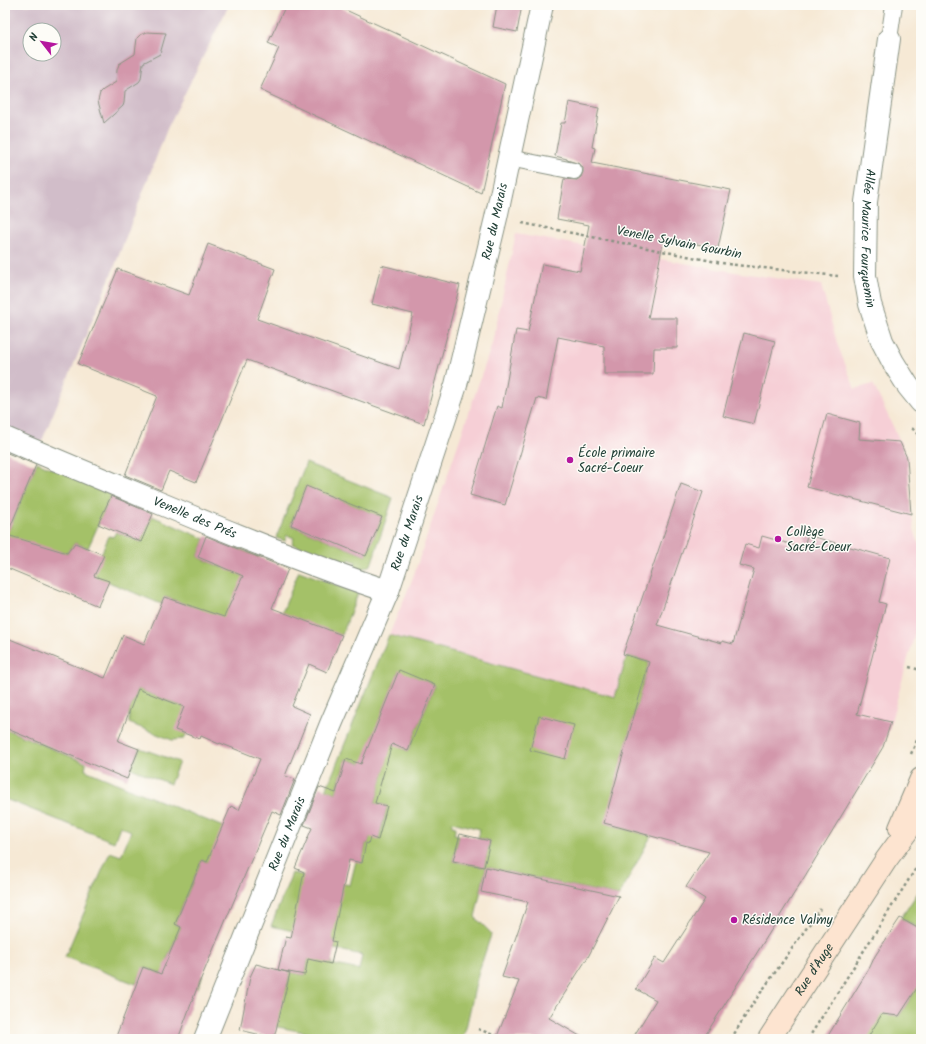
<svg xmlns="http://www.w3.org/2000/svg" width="926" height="1044" viewBox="0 0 926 1044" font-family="Kalam,sans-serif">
  <rect width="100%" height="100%" fill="#fdfcf7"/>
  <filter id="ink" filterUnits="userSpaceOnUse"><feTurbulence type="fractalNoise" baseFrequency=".025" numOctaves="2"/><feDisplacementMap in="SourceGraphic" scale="8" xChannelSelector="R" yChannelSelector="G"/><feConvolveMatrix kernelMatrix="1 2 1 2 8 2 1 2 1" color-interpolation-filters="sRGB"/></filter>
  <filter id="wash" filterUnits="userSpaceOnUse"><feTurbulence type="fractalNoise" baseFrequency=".012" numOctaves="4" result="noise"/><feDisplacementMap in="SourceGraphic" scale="16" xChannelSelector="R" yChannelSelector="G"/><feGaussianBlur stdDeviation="0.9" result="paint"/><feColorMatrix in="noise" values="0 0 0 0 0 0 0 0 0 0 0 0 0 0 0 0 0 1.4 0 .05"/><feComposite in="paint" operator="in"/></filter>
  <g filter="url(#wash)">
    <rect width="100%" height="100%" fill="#f6e9d5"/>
    <polygon fill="#f6cfd6" points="516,234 735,272 821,285 838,346 855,389 873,384 908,458 910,508 914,529 921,550 921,611 887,736 627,656 616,697 389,635 412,580 492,344"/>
    <path fill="#d1bdc9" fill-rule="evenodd" d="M 5,5 L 229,5 L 167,129 L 114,268 L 41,443 L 5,435 ZM 30,30 L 54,30 L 54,54 L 30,54 Z"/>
    <g fill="#a4c168" stroke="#627f4e" fill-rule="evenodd">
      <polygon points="37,462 112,494 88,548 75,543 67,553 5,540 5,526 10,528"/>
      <path d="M 306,463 L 393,498 L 371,565 L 359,570 L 354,568 L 356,562 L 349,559 L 347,565 L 292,544 L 294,538 L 287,535 L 285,541 L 276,538 ZM 306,487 L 382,517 L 366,556 L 291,525 Z"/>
      <polygon points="152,516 205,539 198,557 223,568 233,546 260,557 247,587 223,620 190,606 165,597 161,604 92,575 109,536 113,537 116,532 141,542"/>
      <polygon points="299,571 358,593 342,635 273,635"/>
      <path d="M 389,635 L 615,697 L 627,656 L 649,662 L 605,823 L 651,836 L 619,896 L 486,867 L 475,917 L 490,932 L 491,935 L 478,974 L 466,1028 L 462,1039 L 324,1039 L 324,1036 L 268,1025 L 287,987 L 290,972 L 305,975 L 309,956 L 332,961 L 331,964 L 359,970 L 362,955 L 334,949 L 336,941 L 271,926 L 292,873 L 350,885 L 356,861 L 362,862 L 366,843 L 368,844 L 370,836 L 379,839 L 387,806 L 375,803 L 384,770 L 346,759 L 336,793 L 326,790 ZM 399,671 L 435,685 L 408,751 L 373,736 ZM 452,822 L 480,829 L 478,838 L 490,841 L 484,867 L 453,861 L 459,835 L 454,834 L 456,827 L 452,826 Z"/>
      <polygon points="138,689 184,707 187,733 184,739 172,740 129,723 129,712"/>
      <polygon points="5,729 86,763 85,770 240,834 207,862 202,860 175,924 181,927 167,959 203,975 198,988 144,967 136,984 65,957 110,852 121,856 131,831 120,826 114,842 5,799"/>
      <polygon points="140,748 179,762 170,784 131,768"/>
      <polygon points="921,888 921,930 901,918"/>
      <polygon points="921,972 921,1039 867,1039 872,1012 899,1016 912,996"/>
    </g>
    <g id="blocks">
      <g fill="#d397ab">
        <polygon points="286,5 335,5 505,84 481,193 260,90 279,48 268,43"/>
        <polygon points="497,5 522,5 517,32 493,27"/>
        <polygon points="147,32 166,33 160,54 143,63 141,79 139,82 125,91 124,103 123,106 104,123 98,101 100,93 103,90 116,82 117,70 119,64 135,54 137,38 140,35"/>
        <polygon points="569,102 599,108 592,147 595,148 592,163 731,190 718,248 664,238 648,318 677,318 677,348 654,348 653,374 604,374 604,346 558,337 546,400 537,398 505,505 470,495 497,406 502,408 516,330 528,332 542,264 580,271 589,225 557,219 564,179 577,180 581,177 583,172 583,168 580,164 567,160 567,159 555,156 561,123 565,123"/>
        <polygon points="208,244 275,269 257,319 399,369 413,314 372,304 381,265 460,285 424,424 247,360 196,482 169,471 161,490 125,475 157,396 78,364 118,269 189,295"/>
        <polygon points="744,333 775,341 754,424 723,416"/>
        <polygon points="827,414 860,423 859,439 900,442 907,458 911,514 807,487"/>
        <polygon points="5,452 36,465 7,535 67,553 75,543 104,555 94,576 109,581 98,606 5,567"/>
        <polygon points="681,484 703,492 657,625 722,643 722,641 733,644 754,569 739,565 745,544 759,548 762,536 804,548 807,535 890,558 879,602 886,604 857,714 891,722 883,747 805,876 703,1039 632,1039 656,1000 636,989 655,958 664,963 705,899 686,887 709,852 604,823 649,662 623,654"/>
        <polygon points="306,486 382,517 366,556 291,525"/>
        <polygon points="111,496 153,514 141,542 98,524"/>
        <polygon points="206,536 288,569 272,608 342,635 327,672 309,664 292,706 310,714 285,776 295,779 281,815 272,811 197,988 178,1039 115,1039 143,967 161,974 181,927 175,924 202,860 207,862 231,806 239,810 260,759 220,743 219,744 201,736 200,739 175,730 184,707 138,689 118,741 139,749 127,779 5,728 5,637 105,678 123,635 144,644 164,597 224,617 243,576 198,557"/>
        <polygon points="399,670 435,685 408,751 392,744 375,803 387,806 378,840 370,837 368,844 366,843 362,863 349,860 332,941 336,942 331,964 308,959 305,975 278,970 286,937 291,938 304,872 295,868 312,828 304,825 319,787 336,793 346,759 361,764"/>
        <polygon points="539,716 574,725 565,759 530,750"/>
        <polygon points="460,834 490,841 484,867 453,861"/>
        <polygon points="486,867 619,896 588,957 549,1018 585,1039 496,1039 519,981 502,977 528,902 481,892"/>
        <polygon points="900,918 921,930 921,982 899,1016 882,1014 867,1039 826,1039 870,967 875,956"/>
        <polygon points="256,964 290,973 274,1038 240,1030 250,977"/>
      </g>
    </g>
  </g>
  <g filter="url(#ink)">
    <use href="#blocks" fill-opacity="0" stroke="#8a9384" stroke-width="1"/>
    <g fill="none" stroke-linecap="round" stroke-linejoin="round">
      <g stroke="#8a9384" stroke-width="18">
        <g id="service">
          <polyline points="889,39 894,5"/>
          <polyline points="509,158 574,171"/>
        </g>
      </g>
      <g stroke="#8a9384" stroke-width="24">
        <g id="minor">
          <path id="s1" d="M 889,39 L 866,202 L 865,276 L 870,304 L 882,341 L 893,362 L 908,386 L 921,402"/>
          <path id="s2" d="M 5,438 C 74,468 143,496 212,525 C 270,548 328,572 388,591"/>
          <path id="s3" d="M 205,1039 L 331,724 L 388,591 L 456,385 L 496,218 L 542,5"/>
        </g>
      </g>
      <g stroke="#8a9384" stroke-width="24">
        <g id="secondary">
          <polyline points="900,828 921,779"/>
          <path id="s4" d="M 769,1039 L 886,860 L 921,812"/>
        </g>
      </g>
      <g stroke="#8a9384" stroke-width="2.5" stroke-dasharray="3 3" stroke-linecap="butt">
        <polyline points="522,223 727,264 838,276"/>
        <polyline points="912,428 921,438"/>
        <polyline points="909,667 921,670"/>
        <polyline points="911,754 921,731"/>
        <polyline points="478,1029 504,1039"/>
        <polyline points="731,1039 752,1005 820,909"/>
        <polyline points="808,1039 918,865"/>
      </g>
      <use href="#service" stroke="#fff" stroke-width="16"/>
      <use href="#minor" stroke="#fff" stroke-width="22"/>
      <use href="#secondary" stroke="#fde4d0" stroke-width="22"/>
    </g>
  </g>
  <g fill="#b5179e" stroke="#fdfcf7" stroke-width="1.5">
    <circle cx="570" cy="460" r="4"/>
    <circle cx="778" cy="539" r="4"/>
    <circle cx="734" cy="920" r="4"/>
  </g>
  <g text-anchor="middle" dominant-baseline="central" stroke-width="3" stroke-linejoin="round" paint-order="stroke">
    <g font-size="13" fill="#1f3d34" stroke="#fdfcf7">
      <text stroke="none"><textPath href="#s3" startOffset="869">Rue du Marais</textPath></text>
      <text stroke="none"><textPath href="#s1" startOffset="201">Allée Maurice Fourquemin</textPath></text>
      <text transform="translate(679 243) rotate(11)">Venelle Sylvain Gourbin</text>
      <text stroke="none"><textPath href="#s2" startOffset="206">Venelle des Prés</textPath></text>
      <text stroke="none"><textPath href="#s3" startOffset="545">Rue du Marais</textPath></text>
      <text stroke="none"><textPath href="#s3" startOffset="221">Rue du Marais</textPath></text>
      <text stroke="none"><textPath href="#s4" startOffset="83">Rue d'Auge</textPath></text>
    </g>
    <g font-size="13" fill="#1f3d34" stroke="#fdfcf7" text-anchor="start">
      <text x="578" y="453">École primaire<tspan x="578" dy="15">Sacré-Coeur</tspan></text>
      <text x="786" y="532">Collège<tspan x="786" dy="15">Sacré-Coeur</tspan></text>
      <text x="742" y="920">Résidence Valmy</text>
    </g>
  </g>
  <rect width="926" height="1044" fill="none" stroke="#fdfcf7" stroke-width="20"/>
  <g transform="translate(42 42) rotate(301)"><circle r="19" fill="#fdfcf7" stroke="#a4b0a9"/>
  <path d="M0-3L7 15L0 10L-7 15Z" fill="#b5179e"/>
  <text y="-6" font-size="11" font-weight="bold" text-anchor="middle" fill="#1f3d34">N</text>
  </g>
</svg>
